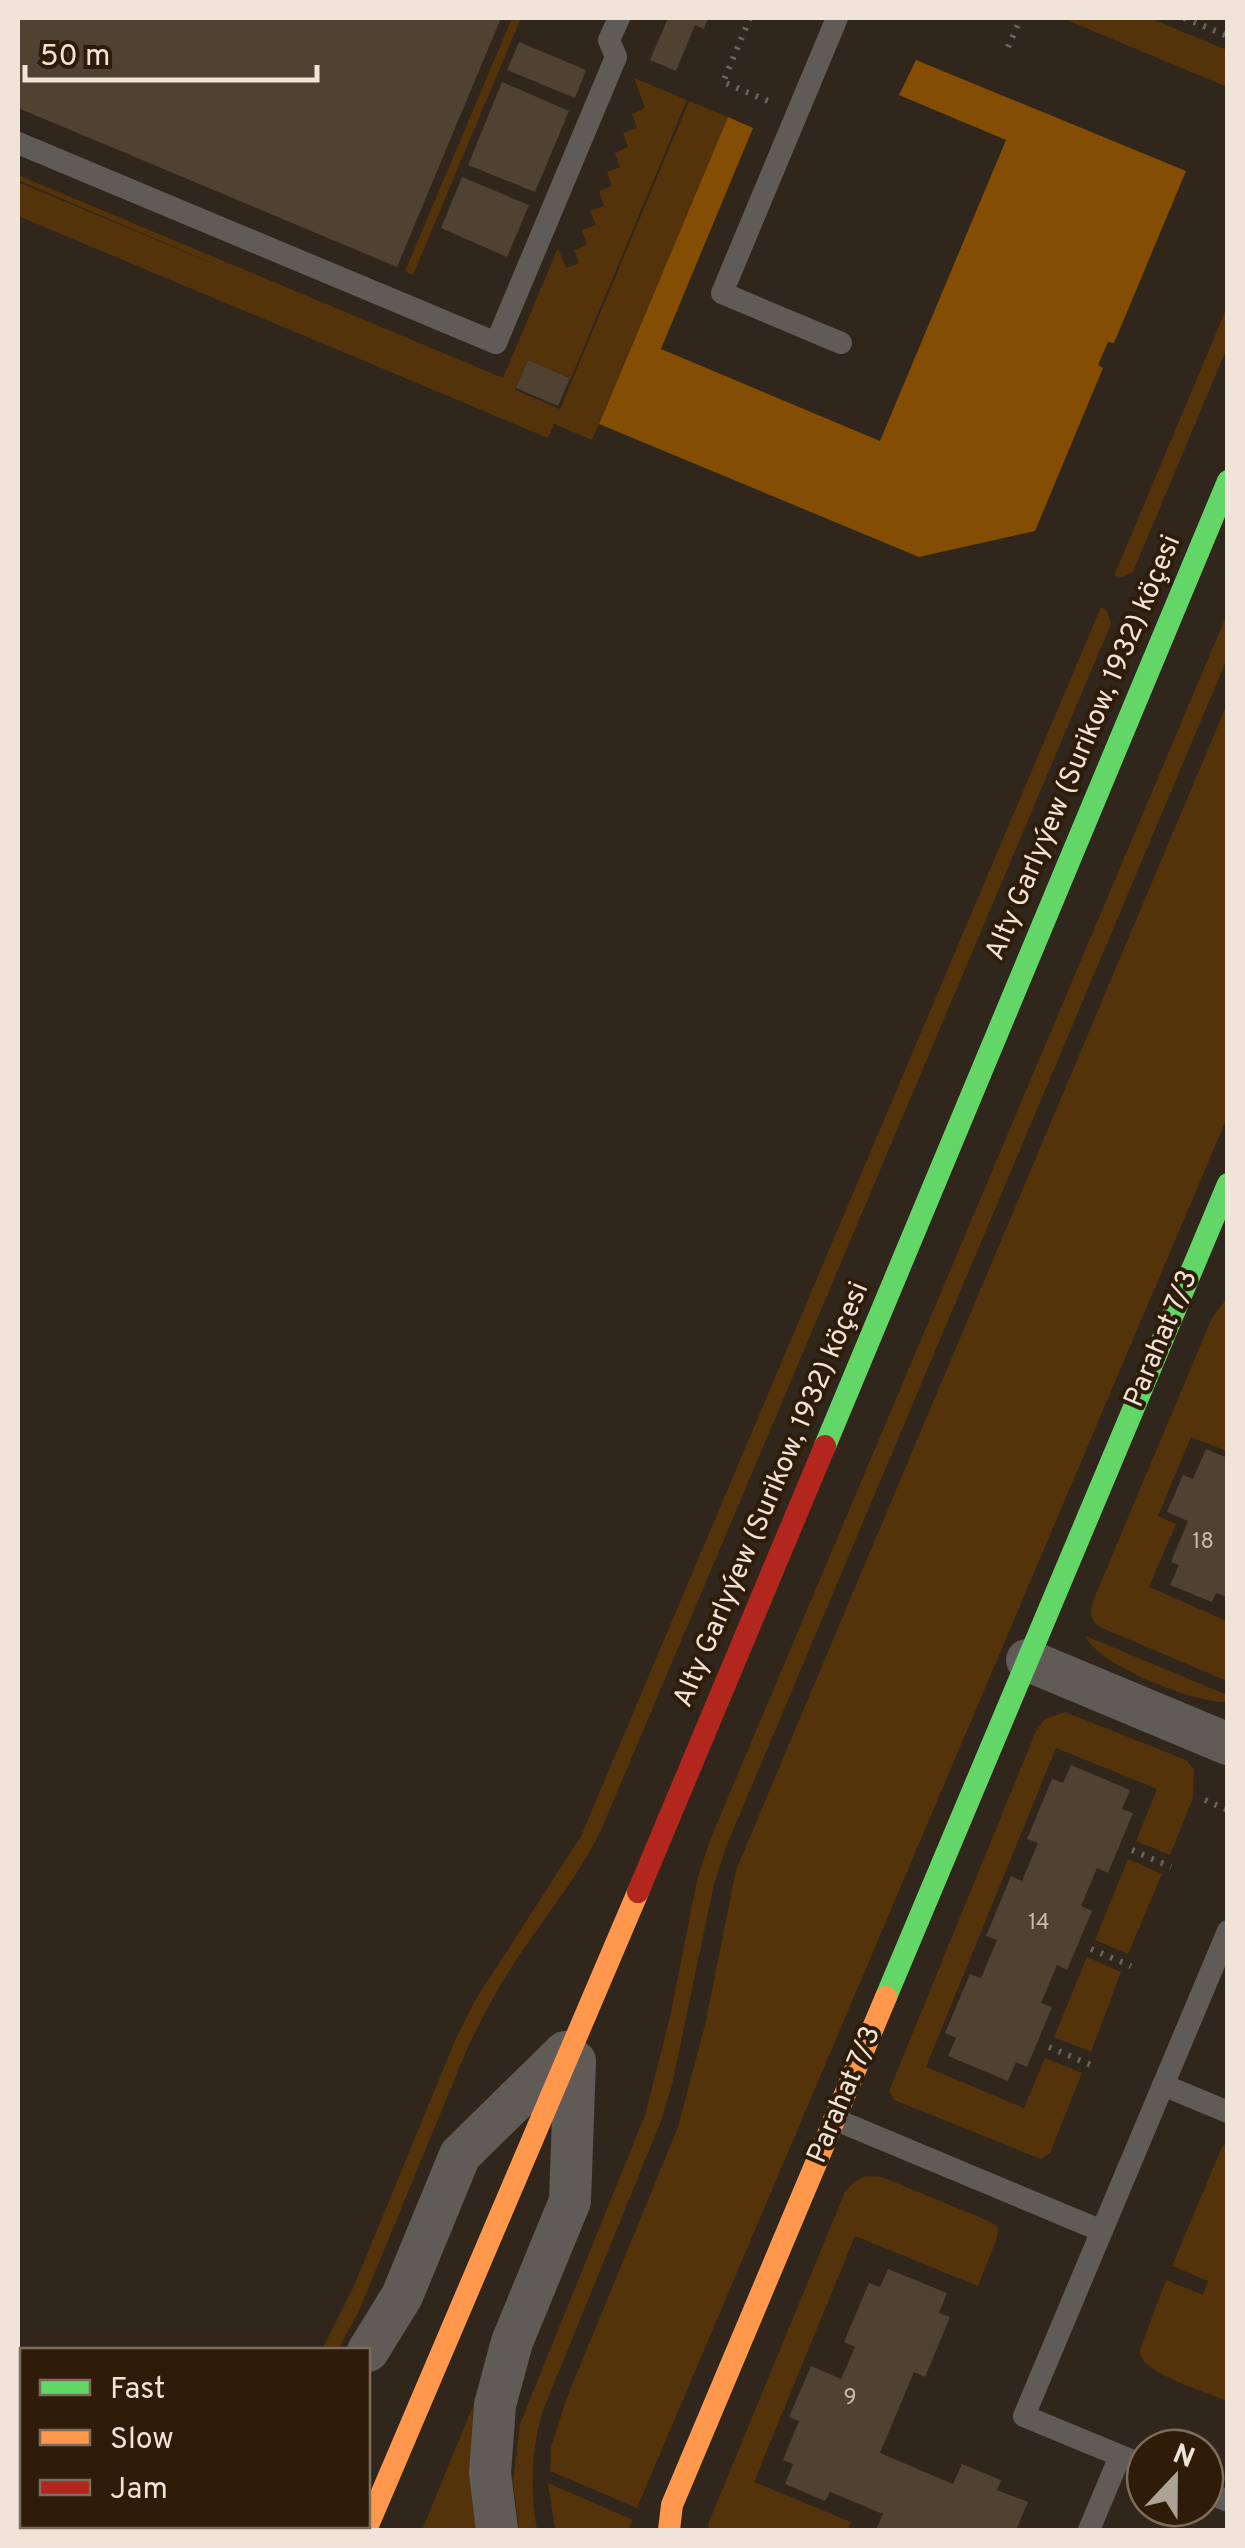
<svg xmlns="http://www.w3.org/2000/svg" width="1245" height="2548" viewBox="0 0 1245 2548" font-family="Overpass,sans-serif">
  <rect width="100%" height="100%" fill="#31261b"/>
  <g fill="#54320a">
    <polygon points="512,18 521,18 413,275 405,271"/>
    <polygon points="1062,18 1149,18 1227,50 1227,87"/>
    <polygon points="634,78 687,100 571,378 528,360 515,390 560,409 689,101 728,117 592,440 554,424 548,438 18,216 18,182 238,274 18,180 18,175 503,378 558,248 566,268 579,263 574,250 587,245 582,230 596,225 590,211 604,206 599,191 612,186 607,172 620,167 615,153 628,147 623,133 637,128 632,114 645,108"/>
    <polygon points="1227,307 1227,348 1133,572 1122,577 1114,576"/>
    <path d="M 1101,607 L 1107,611 L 1111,624 L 602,1828 C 581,1873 549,1911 521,1953 C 500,1983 483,2016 467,2049 L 359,2311 L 338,2350 L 322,2350 L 354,2286 L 454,2043 L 474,2002 L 581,1836 Z"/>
    <path d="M 1227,614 L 1227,659 L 726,1847 L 714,1884 L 672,2085 L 661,2121 L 542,2413 C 531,2454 530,2489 537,2530 L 519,2530 L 513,2482 L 520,2424 L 645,2115 L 670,2017 L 697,1880 L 710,1840 Z"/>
    <polygon points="1227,704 1227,1118 637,2508 550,2471 551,2447 566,2400 678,2127 705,2025 736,1870"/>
    <path d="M 1227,1298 L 1227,1448 L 1226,1451 L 1191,1437 L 1158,1516 L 1176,1524 L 1149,1587 L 1227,1621 L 1227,1681 L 1102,1628 C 1090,1622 1090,1613 1093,1601 L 1212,1318 Z"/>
    <path d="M 1086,1636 L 1227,1695 L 1227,1702 C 1197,1704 1096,1665 1086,1636 Z"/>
    <polygon points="1065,1712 1186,1760 1194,1769 1193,1798 1170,1855 1136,1841 1157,1789 1056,1748 926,2067 1024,2108 1045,2058 1082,2073 1050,2153 1041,2159 894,2100 889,2091 1036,1731 1045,1719"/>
    <polygon points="1128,1859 1162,1874 1128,1954 1095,1940"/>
    <polygon points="1087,1957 1121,1972 1091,2052 1054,2037"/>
    <path d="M 1227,2143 L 1227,2401 C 1206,2392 1144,2374 1139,2352 L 1166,2280 L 1203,2295 L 1208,2281 L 1172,2266 L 1222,2147 Z"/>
    <polygon points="866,2176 882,2177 991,2222 998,2228 997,2238 978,2286 855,2236 754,2482 851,2522 848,2530 709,2530 708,2524 845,2192 854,2182"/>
    <polygon points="473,2406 472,2447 480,2530 422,2530"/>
    <polygon points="548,2483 633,2520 628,2530 555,2530"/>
  </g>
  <polygon fill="#834e04" points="916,60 1186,171 1114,343 1108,342 1098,365 1103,368 1035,531 919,557 599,424 728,117 753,128 661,349 880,441 1006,140 899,95"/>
  <g fill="#504232">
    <polygon points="18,18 501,18 397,267 18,108"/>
    <polygon points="668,18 708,18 704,29 695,25 676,71 650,60"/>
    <polygon points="519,42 586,70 575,98 507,70"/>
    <polygon points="502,82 569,111 535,192 468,165"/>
    <polygon points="462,177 529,205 507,257 441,228"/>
    <polygon points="528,360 570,378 558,406 516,388"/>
    <polygon points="1206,1449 1228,1458 1228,1597 1216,1593 1212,1602 1170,1585 1179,1565 1171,1562 1188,1521 1167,1512 1183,1475 1193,1479"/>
    <polygon points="1071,1765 1130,1790 1122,1809 1133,1813 1108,1873 1097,1868 1081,1906 1092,1911 1067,1970 1057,1965 1041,2003 1052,2007 1027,2067 1016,2062 1008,2081 948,2056 956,2038 945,2033 970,1974 981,1978 997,1940 986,1936 1011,1876 1022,1881 1038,1843 1027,1839 1052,1779 1063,1783"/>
    <polygon points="888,2269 947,2293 939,2313 950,2317 925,2377 914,2372 880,2453 953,2484 962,2464 1001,2480 997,2490 1028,2502 1016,2530 876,2530 883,2514 830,2492 825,2501 785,2484 793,2464 783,2460 799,2421 789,2417 811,2366 841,2379 855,2347 844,2342 869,2283 880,2287"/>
  </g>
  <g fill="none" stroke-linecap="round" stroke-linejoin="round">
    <g stroke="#69645f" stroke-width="6" stroke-dasharray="2.5 8" stroke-linecap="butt">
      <polyline points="750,18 723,82 773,103"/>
      <polyline points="1184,18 1228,36"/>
      <polyline points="1008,47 1021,18"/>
      <polyline points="1205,1800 1228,1810"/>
      <polyline points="1132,1850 1171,1867"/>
      <polyline points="1091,1949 1131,1966"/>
      <polyline points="1049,2047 1091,2065"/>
      <polyline points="240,2526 242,2530"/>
    </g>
    <g stroke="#605b57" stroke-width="22">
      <polyline points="837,18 722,293 841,343"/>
      <polyline points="18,143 496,343 616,57 609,40 619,18"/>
      <polyline points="1163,2085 1228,2112"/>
      <polyline points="834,2119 1102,2231"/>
      <polyline points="1145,2466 1024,2416 1228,1931"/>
      <polyline points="1205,2492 1228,2501"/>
      <polyline points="1089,2530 1120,2456"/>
    </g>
    <g stroke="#605b57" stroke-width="42">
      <polyline points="1027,1660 1228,1744"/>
      <polyline points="368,2351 402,2296 460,2155 565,2052"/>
      <polyline points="18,2468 22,2470"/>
      <polyline points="497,2530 490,2473 495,2405 512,2342 570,2201 575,2061"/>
    </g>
    <g stroke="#63d668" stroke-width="22">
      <polyline points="825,1446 1228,481"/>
      <polyline points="886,1997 1228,1184"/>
    </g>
    <g stroke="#ff974d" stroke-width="22">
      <polyline points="366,2530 638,1892"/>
      <polyline points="669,2530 672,2505 886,1997"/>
    </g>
    <polyline stroke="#b3261e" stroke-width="22" points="638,1892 825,1446"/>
  </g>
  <g text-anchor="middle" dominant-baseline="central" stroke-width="8" stroke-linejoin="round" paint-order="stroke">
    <g font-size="22" fill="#c8bcae">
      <text x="1203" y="1542">18</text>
      <text x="1039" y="1923">14</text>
      <text x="850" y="2398">9</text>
    </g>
    <g font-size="28" fill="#f0e4d8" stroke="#2e1c09">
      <text transform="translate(1084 748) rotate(-67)">Alty Garlyýew (Surikow, 1932) köçesi</text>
      <text transform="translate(1162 1339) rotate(-67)">Parahat 7/3</text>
      <text transform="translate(772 1495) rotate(-67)">Alty Garlyýew (Surikow, 1932) köçesi</text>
      <text transform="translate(845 2095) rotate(-67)">Parahat 7/3</text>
    </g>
  </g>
  <rect width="1245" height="2548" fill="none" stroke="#f0e4d8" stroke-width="40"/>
  <rect x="20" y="2348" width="350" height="180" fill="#2e1c09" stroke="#7c6c5c" stroke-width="2.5"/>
  <rect x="40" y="2380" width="50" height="15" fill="#63d668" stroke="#7c6c5c" stroke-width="2.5"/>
  <text x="110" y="2398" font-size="30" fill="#f0e4d8">Fast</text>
  <rect x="40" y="2430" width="50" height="15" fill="#ff974d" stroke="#7c6c5c" stroke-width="2.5"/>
  <text x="110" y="2448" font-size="30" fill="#f0e4d8">Slow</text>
  <rect x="40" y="2480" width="50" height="15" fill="#b3261e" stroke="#7c6c5c" stroke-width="2.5"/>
  <text x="110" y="2498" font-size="30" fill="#f0e4d8">Jam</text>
  <g transform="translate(1175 2478) rotate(22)"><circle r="48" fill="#2e1c09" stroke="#7c6c5c" stroke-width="2.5"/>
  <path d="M0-8L18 38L0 25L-18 38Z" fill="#ada296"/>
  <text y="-15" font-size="28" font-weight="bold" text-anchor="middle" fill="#f0e4d8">N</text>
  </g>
  <path d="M25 65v15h292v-15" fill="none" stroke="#f0e4d8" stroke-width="5"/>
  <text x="40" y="65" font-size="30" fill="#f0e4d8" stroke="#2e1c09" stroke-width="8" paint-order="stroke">50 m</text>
</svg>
